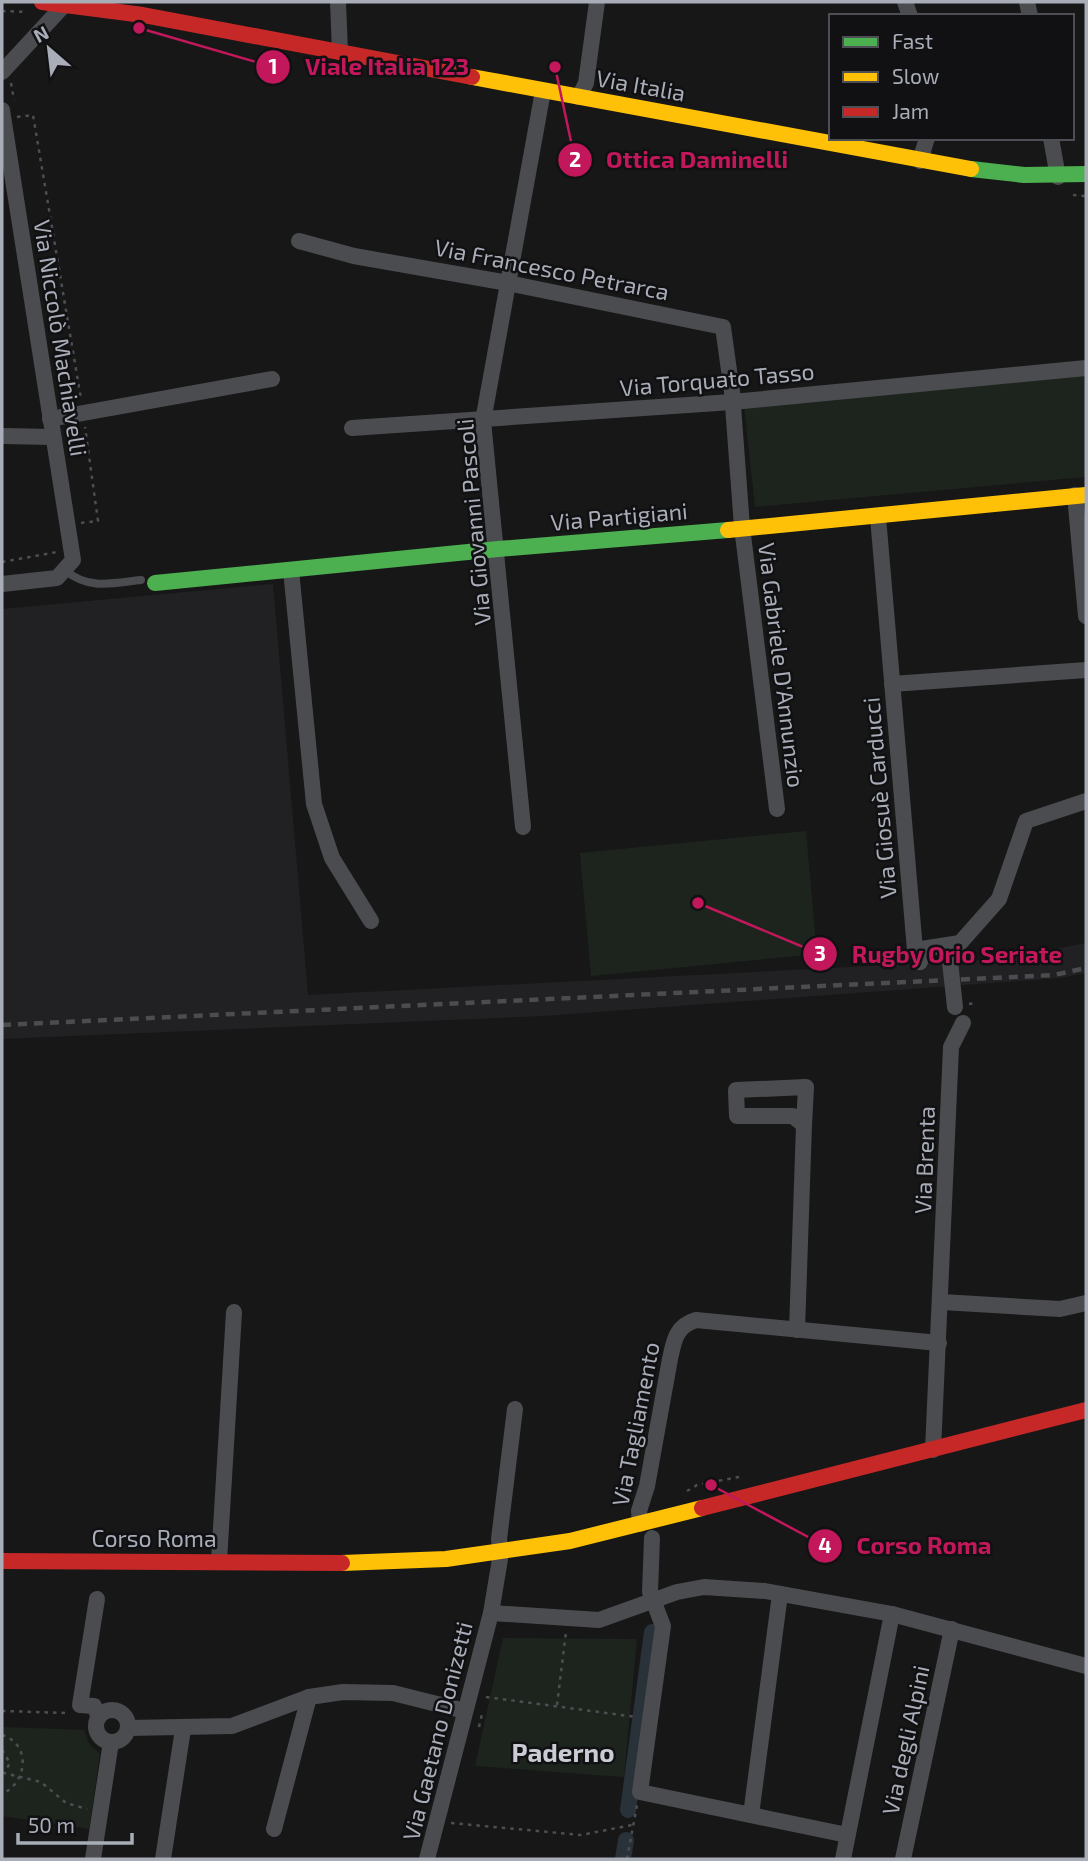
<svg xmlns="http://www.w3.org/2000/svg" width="1088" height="1861" viewBox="0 0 1088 1861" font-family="'Exo 2',sans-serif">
  <rect width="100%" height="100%" fill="#171717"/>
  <polygon fill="#212123" points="273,584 308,995 1003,959 1086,943 1086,973 1060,978 543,1016 2,1039 2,609"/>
  <g fill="#1d241e">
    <polygon points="1086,373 1086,477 755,507 744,405"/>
    <polygon points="806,831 817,954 591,976 580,853"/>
    <polygon points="503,1638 637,1639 624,1777 475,1766"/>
    <polygon points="2,1727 84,1730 89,1744 100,1754 89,1829 2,1816"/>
  </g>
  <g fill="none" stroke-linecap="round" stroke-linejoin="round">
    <g stroke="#2a3239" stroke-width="16">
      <polyline points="628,1810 652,1632"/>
      <polyline points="623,1859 626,1840"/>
    </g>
    <g stroke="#4d4e52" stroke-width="2.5" stroke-dasharray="3.5 5" stroke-linecap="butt">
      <polyline points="2,11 26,12"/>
      <polyline points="11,83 14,100"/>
      <polyline points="17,117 33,115 81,399"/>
      <polyline points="1073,195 1086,196"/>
      <polyline points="81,523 98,521 85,427"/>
      <polyline points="2,562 57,552"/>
      <polyline points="969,1004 977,1003"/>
      <polyline points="687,1491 697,1485 744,1476"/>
      <polyline points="486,1697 636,1717"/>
      <polyline points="557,1705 566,1632"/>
      <polyline points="2,1711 68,1713"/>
      <polyline points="89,1727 95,1740"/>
      <polyline points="479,1727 482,1714"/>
      <path d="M 2,1735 C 32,1744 27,1783 2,1794"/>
      <polyline points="2,1750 10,1763 4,1773 41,1782 66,1803 87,1809"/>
      <polyline points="451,1823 581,1835 632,1825"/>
      <polyline points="627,1859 637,1805"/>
    </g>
    <path stroke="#4b4c50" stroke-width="8" d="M 66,571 C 89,590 113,583 141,580"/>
    <g stroke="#4b4c50" stroke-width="16">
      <polyline points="338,2 340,52"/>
      <polyline points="905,2 910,16"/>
      <polyline points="1027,2 1030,16"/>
      <polyline points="2,72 65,4"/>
      <polyline points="579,97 586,83 597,2"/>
      <polyline points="2,110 73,560 57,578 2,584"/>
      <polyline points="1051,138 1058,177"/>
      <polyline points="920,161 927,138"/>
      <polyline points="299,241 354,256 508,283 723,327 732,392 742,527 777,809"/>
      <polyline points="50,419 272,379"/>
      <polyline points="352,428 732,402 1086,368"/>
      <polyline points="2,436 53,437"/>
      <polyline points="1075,495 1086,616"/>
      <polyline points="878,517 915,950 920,962"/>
      <polyline points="291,570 314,804 332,858 371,921"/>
      <polyline points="892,684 1086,670"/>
      <polyline points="523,827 483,421 543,91"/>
      <polyline points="915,950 960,943 999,899 1026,821 1086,801"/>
      <polyline points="942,1302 1060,1309 1086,1303"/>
      <polyline points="797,1330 804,1125 793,1116 737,1116 736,1090 806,1087 804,1125"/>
      <polyline points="933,1450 951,1047 963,1023"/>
      <path d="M 640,1524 L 639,1511 L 647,1486 L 670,1359 C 674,1340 676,1326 696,1320 L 939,1343"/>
      <polyline points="652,1538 650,1592 663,1626 640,1792 847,1835"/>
      <polyline points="219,1561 234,1312"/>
      <polyline points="97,1599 80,1705 94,1706 99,1717"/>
      <polyline points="491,1613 599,1620 677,1592 704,1587 765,1591 892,1614 1086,1666"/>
      <circle cx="112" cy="1726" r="16"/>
      <polyline points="128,1728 232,1726 309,1697 343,1692 393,1693 465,1711"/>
      <polyline points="751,1815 780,1594"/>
      <polyline points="274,1829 309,1697"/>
      <polyline points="93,1859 111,1742"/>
      <polyline points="163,1859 183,1729"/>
      <polyline points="427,1859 491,1613 501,1553 499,1539 515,1409"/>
      <polyline points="843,1859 892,1614"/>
      <polyline points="903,1859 952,1629"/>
    </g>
    <g stroke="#4caf50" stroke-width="16">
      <polyline points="971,169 1024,175 1086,174"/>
      <polyline points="155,583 498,549 728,530"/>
    </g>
    <g stroke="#ffc107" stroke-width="16">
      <polyline points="472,77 971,169"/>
      <polyline points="728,530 1086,495"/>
      <polyline points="342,1563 446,1559 570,1541 702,1508"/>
    </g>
    <g stroke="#c62828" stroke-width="16">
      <polyline points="42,2 143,15 472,77"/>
      <polyline points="702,1508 1086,1410"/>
      <polyline points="2,1561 342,1563"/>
    </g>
    <polyline stroke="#4b4c4f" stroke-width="4.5" stroke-dasharray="9 7" stroke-linecap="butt" points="2,1025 1054,975 1086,968"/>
    <polyline stroke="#4b4c50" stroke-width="16" points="950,962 955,1007"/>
  </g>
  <g text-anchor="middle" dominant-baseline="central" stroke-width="5" stroke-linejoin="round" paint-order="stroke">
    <g font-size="23" fill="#a8adb8" stroke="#111113">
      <text transform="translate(641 85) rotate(10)">Via Italia</text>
      <text transform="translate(552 269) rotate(11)">Via Francesco Petrarca</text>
      <text transform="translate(61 338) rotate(81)">Via Niccolò Machiavelli</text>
      <text transform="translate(717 379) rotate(-5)">Via Torquato Tasso</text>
      <text transform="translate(619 516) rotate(-5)">Via Partigiani</text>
      <text transform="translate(473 522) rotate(-95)">Via Giovanni Pascoli</text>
      <text transform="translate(782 665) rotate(83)">Via Gabriele D'Annunzio</text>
      <text transform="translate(879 798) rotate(-95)">Via Giosuè Carducci</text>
      <text transform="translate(924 1160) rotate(-88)">Via Brenta</text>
      <text transform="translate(635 1424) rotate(-79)">Via Tagliamento</text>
      <text x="154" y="1538">Corso Roma</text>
      <text transform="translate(437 1731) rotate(-76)">Via Gaetano Donizetti</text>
      <text transform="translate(905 1740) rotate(-78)">Via degli Alpini</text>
    </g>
    <g font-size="26" font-weight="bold" fill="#c9ccd4" stroke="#111113">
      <text x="563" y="1751">Paderno</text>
    </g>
  </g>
  <path fill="none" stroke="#c2185b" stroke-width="2.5" d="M139 28L273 67M555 67L575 160M698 903L820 954M711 1485L825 1546"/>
  <g fill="#c2185b" stroke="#111113" stroke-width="2.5">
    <circle cx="139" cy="28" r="7"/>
    <circle cx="555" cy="67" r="7"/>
    <circle cx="698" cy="903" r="7"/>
    <circle cx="711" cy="1485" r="7"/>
    <circle cx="273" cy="67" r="18"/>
    <circle cx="575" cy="160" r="18"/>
    <circle cx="820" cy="954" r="18"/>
    <circle cx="825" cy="1546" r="18"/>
  </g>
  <g font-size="21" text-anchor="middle" font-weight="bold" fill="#fff">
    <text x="273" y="74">1</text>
    <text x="575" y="167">2</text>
    <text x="820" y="961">3</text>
    <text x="825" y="1553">4</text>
  </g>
  <g font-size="24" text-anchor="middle" font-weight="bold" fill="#c2185b" stroke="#111113" stroke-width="5" stroke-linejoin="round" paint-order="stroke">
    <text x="387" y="75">Viale Italia 123</text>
    <text x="697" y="168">Ottica Daminelli</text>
    <text x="957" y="963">Rugby Orio Seriate</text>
    <text x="924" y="1554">Corso Roma</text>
  </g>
  <rect width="1088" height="1861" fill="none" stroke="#a8adb8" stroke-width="7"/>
  <rect x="829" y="14" width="245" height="126" fill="#111113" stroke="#4d4f55" stroke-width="2"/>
  <rect x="843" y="37" width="35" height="10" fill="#4caf50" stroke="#4d4f55" stroke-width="2"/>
  <text x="892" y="49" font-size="21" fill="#a8adb8">Fast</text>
  <rect x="843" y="72" width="35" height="10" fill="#ffc107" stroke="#4d4f55" stroke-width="2"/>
  <text x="892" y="84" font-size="21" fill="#a8adb8">Slow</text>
  <rect x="843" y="107" width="35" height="10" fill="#c62828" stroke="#4d4f55" stroke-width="2"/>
  <text x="892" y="119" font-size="21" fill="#a8adb8">Jam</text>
  <g transform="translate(49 49) rotate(332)" stroke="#111113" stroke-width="5" paint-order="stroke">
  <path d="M0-5L12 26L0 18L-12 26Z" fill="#a8adb8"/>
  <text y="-10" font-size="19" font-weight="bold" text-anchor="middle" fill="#a8adb8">N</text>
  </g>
  <path d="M18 1833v10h114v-10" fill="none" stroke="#a8adb8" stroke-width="3.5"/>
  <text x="28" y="1833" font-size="21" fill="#a8adb8" stroke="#111113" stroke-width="5" paint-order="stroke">50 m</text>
</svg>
